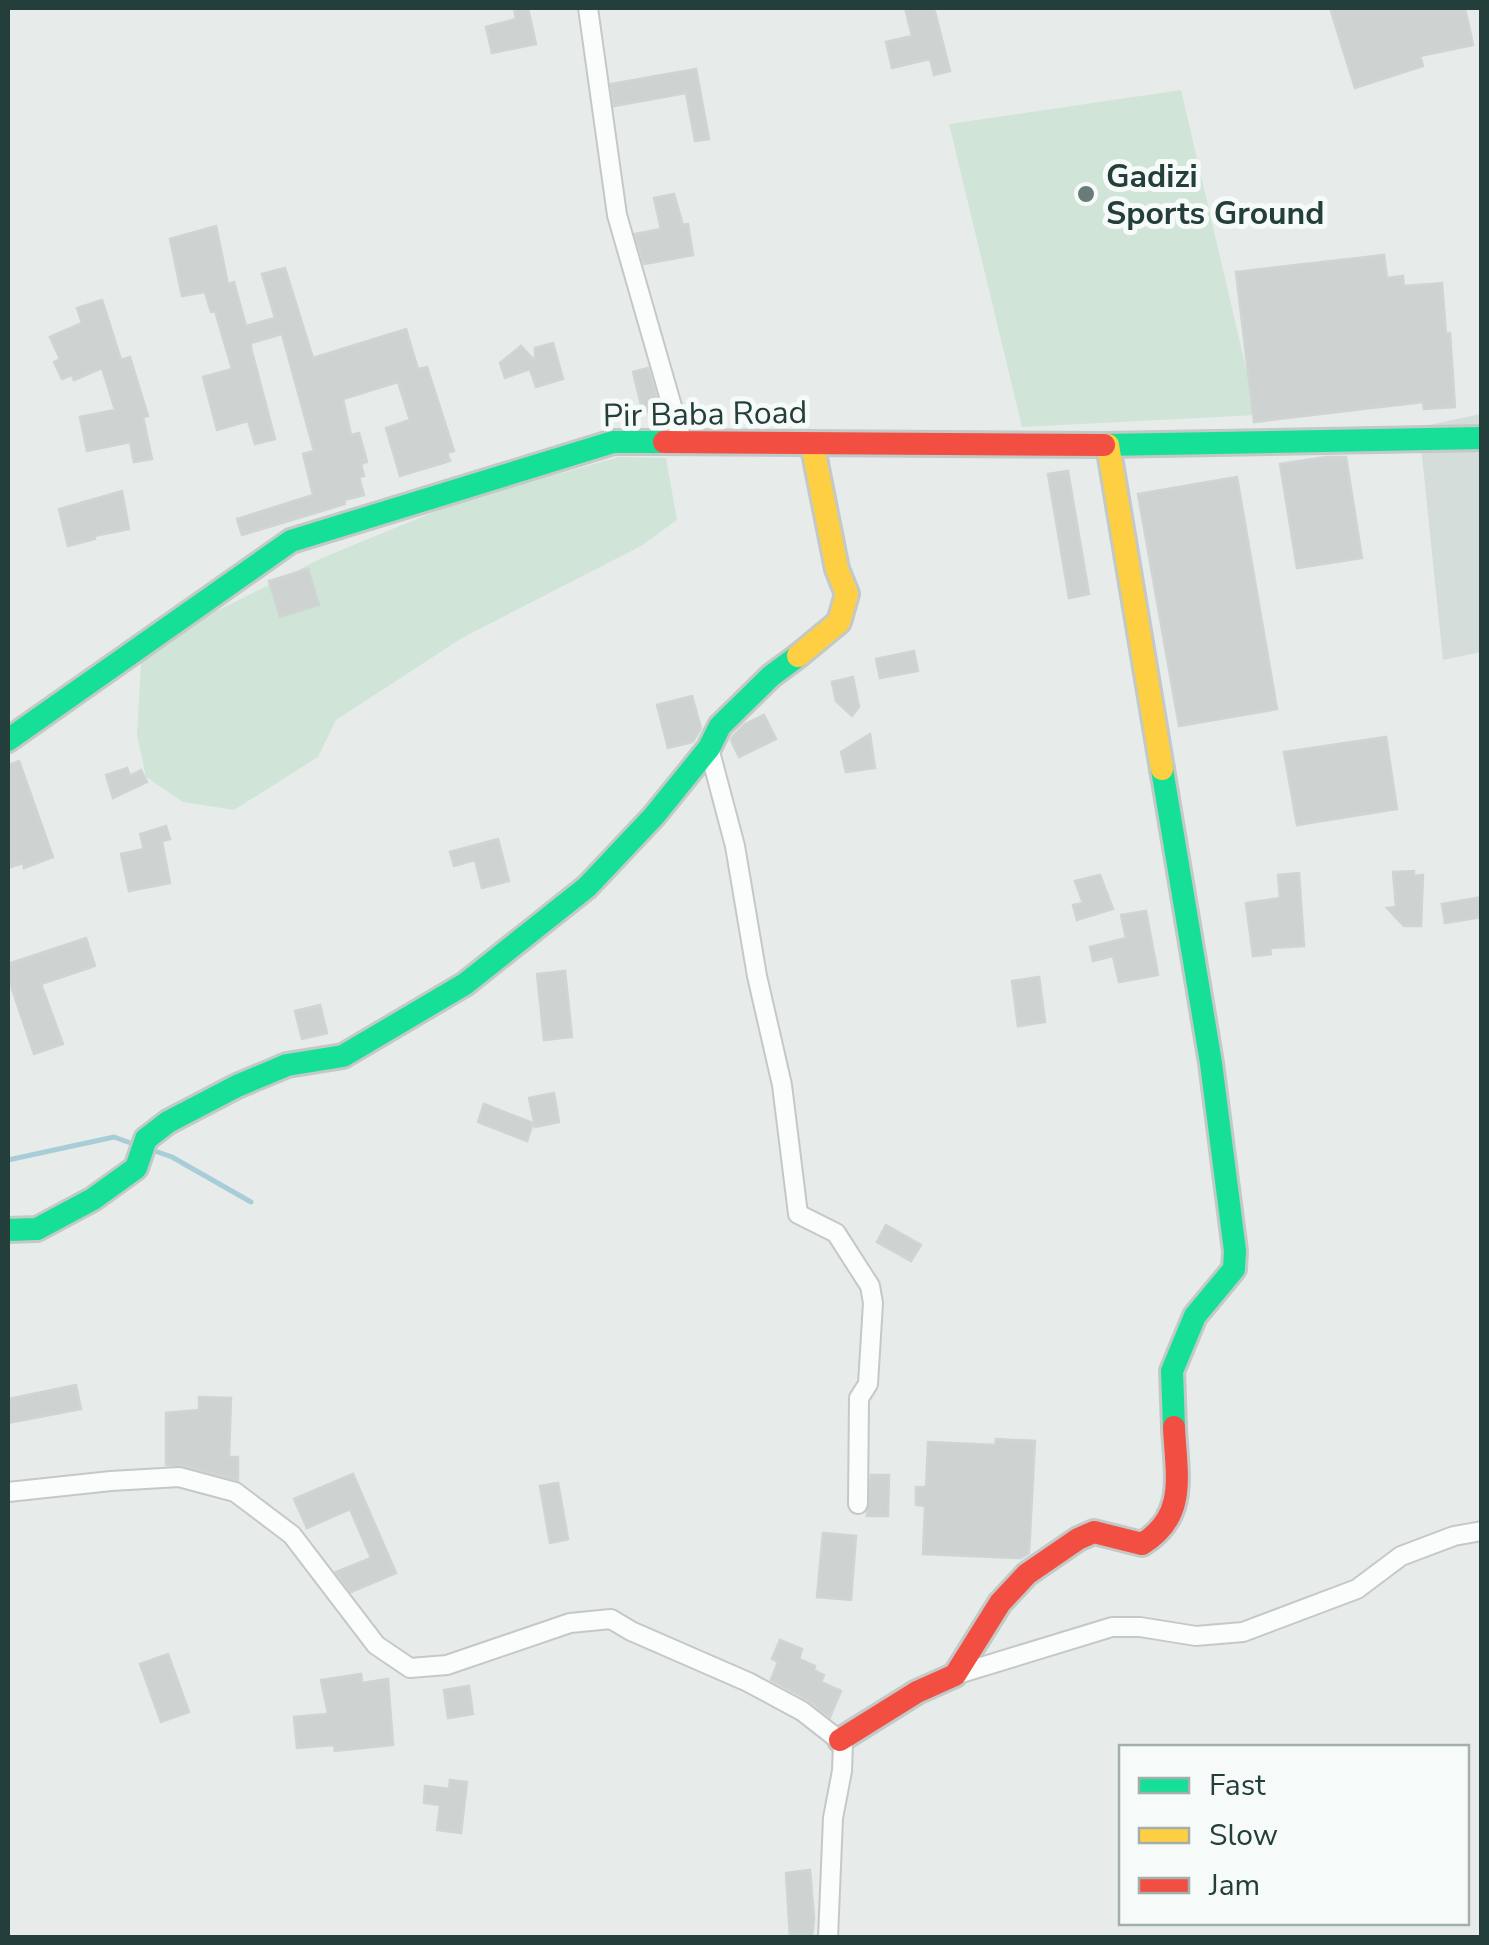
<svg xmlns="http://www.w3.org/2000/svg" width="1489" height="1945" viewBox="0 0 1489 1945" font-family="'Nunito Sans',sans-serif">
  <rect width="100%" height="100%" fill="#e7ecea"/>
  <polygon fill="#d5ddda" points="1481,414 1481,652 1443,660 1419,427"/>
  <g fill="#d1e4d8">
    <polygon points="1181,90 1257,415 1022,427 949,124"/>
    <polygon points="619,457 666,458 677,520 641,546 462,638 336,720 318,757 234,810 183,802 146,777 137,735 141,662 189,625 324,557 456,503"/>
  </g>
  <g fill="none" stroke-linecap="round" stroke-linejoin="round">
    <g stroke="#a9cdd8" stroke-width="5">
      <polyline points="152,1150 172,1157 251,1202"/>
      <polyline points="8,1160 114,1137 136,1145"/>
    </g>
  </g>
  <g fill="#ced3d1" stroke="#cfd5d3" stroke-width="2.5">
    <polygon points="528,8 536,44 492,53 486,27 516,19 514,9"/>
    <polygon points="905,8 934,8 950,71 934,75 930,59 892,68 886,42 912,36"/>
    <polygon points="1330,8 1465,8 1473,45 1420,56 1423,66 1355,88"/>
    <polygon points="696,69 709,139 695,141 686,93 614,106 611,84"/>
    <polygon points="674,194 683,225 688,224 693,255 644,264 635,234 661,229 654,198"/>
    <polygon points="216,226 228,284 234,282 246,326 275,318 262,274 285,268 313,358 406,329 418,369 427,367 454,451 447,453 450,461 400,476 386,428 410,420 398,382 343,399 351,435 359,433 367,462 361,464 364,476 359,477 364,495 344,500 345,504 242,535 237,519 313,495 303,454 314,451 282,334 251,343 251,348 275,439 255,444 248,421 217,430 203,377 232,369 215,311 211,312 205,292 182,296 170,239"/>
    <polygon points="1384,255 1387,278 1403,276 1404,286 1442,283 1446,334 1450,333 1455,407 1424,409 1423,402 1254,422 1236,272"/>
    <polygon points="102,300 121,360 130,357 148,416 143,417 152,459 134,462 130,442 87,451 80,417 115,410 102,368 74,380 72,375 62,379 54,362 60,359 50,337 82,323 77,308"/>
    <polygon points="553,343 563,379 536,387 530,369 505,378 500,363 521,346 535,361 535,348"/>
    <polygon points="648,368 660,409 643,413 633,372"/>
    <polygon points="1326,457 1346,457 1362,558 1297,568 1280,464"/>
    <polygon points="1068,471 1089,594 1069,598 1048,474"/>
    <polygon points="1237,477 1277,709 1179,726 1138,494"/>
    <polygon points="122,491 129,529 94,536 95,539 68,546 59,509"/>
    <polygon points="308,569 319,605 280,617 269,581"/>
    <polygon points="914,651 918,671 880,678 876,659"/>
    <polygon points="853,677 859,707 852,716 836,701 832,682"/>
    <polygon points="692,696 701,728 693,742 668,748 657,705"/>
    <polygon points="764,715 776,739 739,757 731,740 733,736 745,724"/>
    <polygon points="870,734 875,768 846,772 841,752"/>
    <polygon points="1386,737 1397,809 1297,825 1284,752"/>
    <polygon points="19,761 53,857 24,868 23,863 8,868 8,765"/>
    <polygon points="127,768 130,776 141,770 147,782 113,798 106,775"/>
    <polygon points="166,826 170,839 162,841 170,883 129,891 121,854 144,849 140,834"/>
    <polygon points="498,839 509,881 482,888 475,860 454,866 450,852"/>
    <polygon points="1414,871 1414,876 1423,875 1421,926 1404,926 1387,908 1396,907 1393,872"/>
    <polygon points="1299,873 1304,946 1270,948 1271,954 1253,956 1246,903 1280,898 1278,875"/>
    <polygon points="1100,875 1113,909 1077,920 1073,905 1083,903 1075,881"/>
    <polygon points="1482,897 1482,917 1445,923 1442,904"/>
    <polygon points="1146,911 1158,975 1119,982 1113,956 1093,961 1090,947 1126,938 1121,915"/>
    <polygon points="86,938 95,966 41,984 63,1044 34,1054 8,977 8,964"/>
    <polygon points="565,971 572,1037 544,1040 537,974"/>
    <polygon points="1039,977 1045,1022 1018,1026 1012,981"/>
    <polygon points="320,1005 327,1033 302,1039 295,1011"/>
    <polygon points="554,1093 559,1122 535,1127 529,1098"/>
    <polygon points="484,1104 533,1123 527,1141 478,1122"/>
    <polygon points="886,1225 921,1245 911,1261 877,1242"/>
    <polygon points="76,1385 81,1409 8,1423 8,1399"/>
    <polygon points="199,1397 231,1398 229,1457 238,1457 238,1480 182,1465 166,1465 166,1413 199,1410"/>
    <polygon points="996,1439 1035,1441 1029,1553 1021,1558 923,1554 925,1506 916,1505 916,1487 926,1487 928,1442 995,1445"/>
    <polygon points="353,1474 396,1573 351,1592 336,1572 371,1558 350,1509 307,1528 294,1499"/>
    <polygon points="871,1475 889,1475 888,1516 867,1516"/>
    <polygon points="558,1483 568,1539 550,1543 540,1486"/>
    <polygon points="823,1533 856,1536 851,1600 817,1597"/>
    <polygon points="780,1640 802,1649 799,1659 815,1666 814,1670 824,1675 821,1682 841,1691 830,1717 808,1700 771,1680 778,1662 772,1659"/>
    <polygon points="168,1654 189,1712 161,1722 140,1664"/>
    <polygon points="361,1674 362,1683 388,1679 393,1745 335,1751 334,1745 297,1748 294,1717 328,1714 321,1680"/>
    <polygon points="469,1686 473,1714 448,1718 444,1690"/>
    <polygon points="450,1780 467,1782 461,1833 437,1830 440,1805 424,1803 425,1786 449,1789"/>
    <polygon points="810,1870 814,1918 812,1938 790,1938 786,1873"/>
  </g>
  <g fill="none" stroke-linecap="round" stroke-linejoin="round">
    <g stroke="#c4c9c7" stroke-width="22">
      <g id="street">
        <polyline points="588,8 617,215 682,441"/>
        <polyline points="709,748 735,846 757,976 782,1085 798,1214 836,1233 870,1286 873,1303 868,1384 859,1398 858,1504"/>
        <polyline points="8,1492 111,1481 179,1477 235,1492 292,1535 376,1645 410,1668 447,1665 570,1623 611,1619 631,1631 748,1682 802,1711 843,1743 842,1771 833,1818 828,1938"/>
        <polyline points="955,1675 1112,1627 1140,1627 1196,1636 1243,1632 1357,1589 1401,1556 1454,1536 1482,1531"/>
      </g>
    </g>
    <g stroke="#c2c9c7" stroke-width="28">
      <g id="fast">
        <polyline points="1104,445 1482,438"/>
        <polyline points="8,740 291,541 613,442 664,442"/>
        <polyline points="1162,769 1211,1063 1235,1251 1234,1269 1195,1316 1172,1371 1174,1427"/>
        <polyline points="8,1230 37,1229 93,1199 136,1168 146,1139 168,1122 237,1086 287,1065 343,1056 465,984 587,887 654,816 709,748 720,726 771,676 798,656"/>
      </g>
    </g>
    <g stroke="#c2c9c7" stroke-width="28">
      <g id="slow">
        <polyline points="1108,445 1162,769"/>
        <polyline points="798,656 839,622 847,594 837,569 812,443"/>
      </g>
    </g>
    <g stroke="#c2c9c7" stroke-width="28">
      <g id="jam">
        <polyline points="664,442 1104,445"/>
        <path d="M 840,1740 L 917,1692 L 955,1675 L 1000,1603 L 1027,1574 L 1078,1539 L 1094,1532 L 1142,1544 C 1188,1516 1176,1474 1174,1427"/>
      </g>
    </g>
    <use href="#street" stroke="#fbfcfc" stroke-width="18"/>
    <use href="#fast" stroke="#16e098" stroke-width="22"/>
    <use href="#slow" stroke="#ffcf43" stroke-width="22"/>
    <use href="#jam" stroke="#f24e42" stroke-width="22"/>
  </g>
  <circle fill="#687c78" stroke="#f6faf8" stroke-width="4" cx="1086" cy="194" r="10"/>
  <g text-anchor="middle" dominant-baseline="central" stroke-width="10" stroke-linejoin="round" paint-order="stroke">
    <g font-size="32" font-weight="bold" fill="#243f3b" stroke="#f6faf8" text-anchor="start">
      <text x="1106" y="176">Gadizi<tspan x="1106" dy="37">Sports Ground</tspan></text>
    </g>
    <g font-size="32" fill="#243f3b" stroke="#f6faf8">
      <text transform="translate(705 414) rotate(-1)">Pir Baba Road</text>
    </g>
  </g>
  <rect width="1489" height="1945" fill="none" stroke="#243f3b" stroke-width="20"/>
  <rect x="1119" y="1745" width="350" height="180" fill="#f6faf8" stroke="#a2afac" stroke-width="2.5"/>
  <rect x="1139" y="1778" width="50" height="15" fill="#16e098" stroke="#a2afac" stroke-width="2.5"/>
  <text x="1209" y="1795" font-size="30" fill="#243f3b">Fast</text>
  <rect x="1139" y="1828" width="50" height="15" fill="#ffcf43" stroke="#a2afac" stroke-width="2.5"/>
  <text x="1209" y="1845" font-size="30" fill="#243f3b">Slow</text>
  <rect x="1139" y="1878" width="50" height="15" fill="#f24e42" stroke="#a2afac" stroke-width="2.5"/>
  <text x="1209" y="1895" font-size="30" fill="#243f3b">Jam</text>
</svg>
